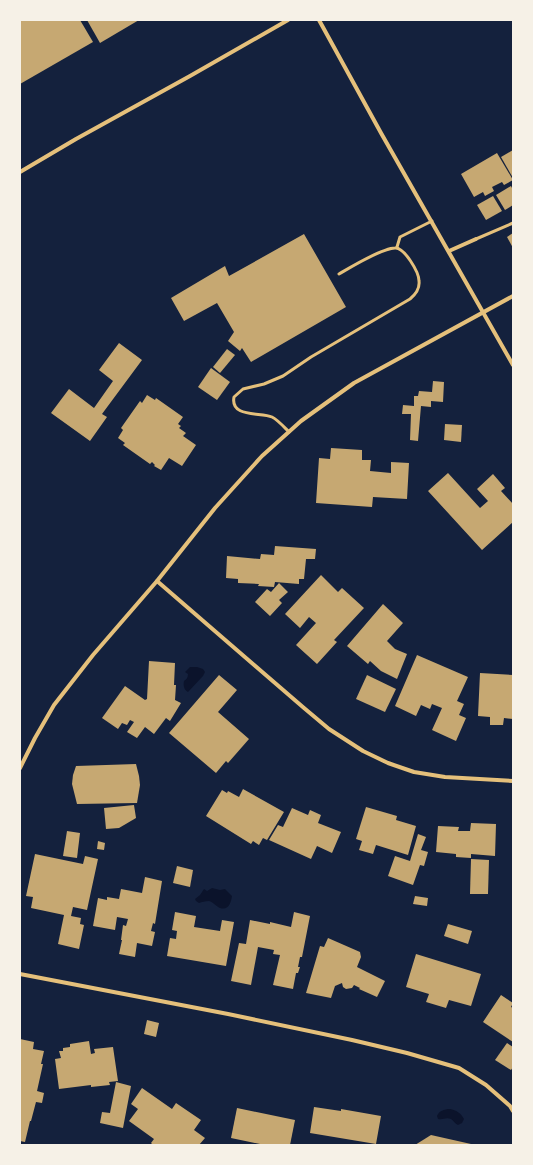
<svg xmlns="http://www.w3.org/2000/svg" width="533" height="1165" viewBox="0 0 533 1165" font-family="'Work Sans',sans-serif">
  <rect width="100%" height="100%" fill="#14213d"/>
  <g fill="#0b132b">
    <path d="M 190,667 L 197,667 L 203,669 L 205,672 L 203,676 L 188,692 C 184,690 183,685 184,681 C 187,679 188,677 188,674 L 185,672 Z"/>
    <path d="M 212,888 L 220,890 L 225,889 L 232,896 C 231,902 229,911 220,908 C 216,906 213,902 209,901 C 205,901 202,902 199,903 L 196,901 L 195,899 L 200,895 L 204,889 L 207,891 Z"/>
    <path d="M 450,1109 C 456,1110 461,1113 464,1119 L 462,1123 L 458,1125 C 455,1124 453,1120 451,1119 C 446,1117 443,1120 438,1119 L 437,1116 C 439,1111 444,1109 450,1109 Z"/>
  </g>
  <g fill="#c6a872">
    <polygon points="20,20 80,20 93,42 20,84"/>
    <polygon points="87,20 139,20 100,43"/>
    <polygon points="513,150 513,178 501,157"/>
    <polygon points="497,153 513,180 504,185 502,182 492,187 494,191 485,196 483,192 474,197 461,174"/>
    <polygon points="511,186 513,190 513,205 505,210 496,195"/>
    <polygon points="493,196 502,211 486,220 477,205"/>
    <polygon points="513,233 513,248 507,237"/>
    <polygon points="304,234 346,307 251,362 242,348 240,351 228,341 234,332 217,303 184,321 171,298 225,266 229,276"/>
    <polygon points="119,343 142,360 102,414 107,417 90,441 51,413 69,389 94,408 113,381 99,370"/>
    <polygon points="227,349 235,355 220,373 213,367"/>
    <polygon points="211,368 230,382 217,400 198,387"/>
    <polygon points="433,381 444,382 443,402 431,401 431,407 421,406 418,441 410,440 411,414 402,414 403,405 414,406 414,396 418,396 419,391 432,392"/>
    <polygon points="147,395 155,400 156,398 183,417 178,424 181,426 179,428 186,433 183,436 196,445 182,466 169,458 161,470 154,466 155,465 152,462 150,464 123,445 125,443 118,438 123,430 121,428 140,401 142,403"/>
    <polygon points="445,424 462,425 461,442 444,440"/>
    <polygon points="331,448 362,450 362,460 371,460 370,471 391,473 391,462 409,463 407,499 373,497 372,507 316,503 319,458 330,459"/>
    <polygon points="448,473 480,508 488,501 477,489 493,474 505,488 501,491 513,504 513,522 482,550 428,491"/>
    <polygon points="275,546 316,549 315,559 306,559 304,579 299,579 299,584 275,582 274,587 258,586 259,584 238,583 238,579 226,578 227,556 260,559 261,554 274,555"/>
    <polygon points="321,575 338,592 342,588 364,608 334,640 337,642 317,664 296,645 316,623 309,617 300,628 285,614"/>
    <polygon points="279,583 288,592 279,600 282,603 270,616 255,602 267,589 271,592"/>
    <polygon points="383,604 403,623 387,641 395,649 407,654 397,679 381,671 370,661 368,664 347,646"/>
    <polygon points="417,655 468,677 457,701 464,704 459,715 466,718 456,741 432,730 442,708 432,704 430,709 421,705 416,716 395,706"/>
    <polygon points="149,661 175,663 174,685 176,685 175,700 181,703 170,721 166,718 154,734 145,727 137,738 127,732 134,722 130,720 127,725 122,723 118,729 102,718 125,686 145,700 147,699"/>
    <polygon points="480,673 513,675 513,719 504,718 503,725 490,725 490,717 478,716"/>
    <polygon points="219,675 237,690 218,712 249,739 228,763 226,761 216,773 169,733"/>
    <polygon points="367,675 396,689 385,712 356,699"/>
    <polygon points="136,764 139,776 140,785 137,803 77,804 72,784 73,775 76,766"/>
    <polygon points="243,789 284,812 267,840 263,838 259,845 253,841 251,844 206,816 222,790 227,793 228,791 239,797"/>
    <polygon points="134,805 136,818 119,828 106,829 104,808"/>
    <polygon points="366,807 397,816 396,820 416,826 408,855 376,845 373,854 359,850 362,841 356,839"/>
    <polygon points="292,808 308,815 310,810 321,815 318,823 341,832 332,853 317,846 311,859 269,840 278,825 283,827"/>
    <polygon points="471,823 496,824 495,856 471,854 471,858 456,857 456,854 436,852 438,826 459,827 458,831 470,831"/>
    <polygon points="67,831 80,833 77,858 63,856"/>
    <polygon points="418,834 426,837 421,850 428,852 424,866 420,865 413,885 388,876 395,856 410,861"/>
    <polygon points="98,841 105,843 104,850 97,849"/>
    <polygon points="35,854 83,864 85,856 98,859 87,910 73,907 71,916 81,918 80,924 84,925 79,949 58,944 64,915 31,908 33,897 26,896"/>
    <polygon points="471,859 489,860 488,894 470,894"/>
    <polygon points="177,866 193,870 190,887 173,883"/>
    <polygon points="145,877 162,881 155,924 153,923 151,931 155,932 152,946 137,943 135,957 119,954 122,940 121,940 123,925 126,926 128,919 117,917 115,930 93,926 98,898 107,900 107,897 119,899 121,889 142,893"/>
    <polygon points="415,896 428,898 427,906 413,904"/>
    <polygon points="175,912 196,916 194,927 220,931 222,920 234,922 226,966 167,956 170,938 176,939 177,931 172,930"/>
    <polygon points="294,912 310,916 302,957 300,957 298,967 300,967 298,973 296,973 293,989 273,985 280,955 273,954 274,950 258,947 251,985 231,981 239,943 246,944 250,920 270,924 270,922 291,927"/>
    <polygon points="448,924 472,931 468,944 444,936"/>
    <polygon points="328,938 360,952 361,957 357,967 385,981 377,997 359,989 360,988 354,985 352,988 346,989 343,987 342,983 335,986 331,998 306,993 320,946 324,947"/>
    <polygon points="416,954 481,974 471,1006 449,1000 446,1008 426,1002 429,994 406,987"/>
    <polygon points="501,995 513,1003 511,1007 513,1008 513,1042 483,1022"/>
    <polygon points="147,1020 159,1023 156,1037 144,1034"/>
    <polygon points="20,1039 34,1042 33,1049 44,1051 41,1064 43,1064 37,1091 44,1093 42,1103 36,1102 31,1121 30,1121 25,1142 20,1141"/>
    <polygon points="89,1041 91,1054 95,1053 94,1049 113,1047 118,1081 109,1082 110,1085 91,1087 91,1085 59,1089 55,1059 61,1058 59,1051 63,1051 63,1048 70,1047 70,1044"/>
    <polygon points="507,1043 513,1047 513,1067 511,1070 495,1060"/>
    <polygon points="116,1082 131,1086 123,1128 100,1123 102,1112 110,1113"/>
    <polygon points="142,1088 172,1109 176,1103 201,1120 194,1130 205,1138 199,1145 153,1145 151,1143 154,1139 129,1121 138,1109 131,1104"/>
    <polygon points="314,1107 341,1111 341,1109 381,1116 376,1144 310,1133"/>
    <polygon points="237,1108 295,1120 290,1145 265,1145 231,1138"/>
    <polygon points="431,1135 471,1144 471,1145 415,1145"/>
  </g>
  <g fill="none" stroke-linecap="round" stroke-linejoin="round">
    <g stroke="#e5c07b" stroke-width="3">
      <polyline points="476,239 513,223"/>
      <polyline points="397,247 400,237 432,221"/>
      <path d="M 289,432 C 284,427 278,420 272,417 C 261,412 230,418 234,397 L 243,389 L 264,384 L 283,376 L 311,357 L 410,299 C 416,294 420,289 419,281 C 419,272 404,247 395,248 C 382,248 351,267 339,274"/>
    </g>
    <g stroke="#e5c07b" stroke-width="4">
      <polyline points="319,20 381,133 513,365"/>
      <polyline points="20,172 76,139 190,76 288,20"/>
      <polyline points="449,251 476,239"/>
      <polyline points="157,581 304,708 329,729 363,751 388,763 414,772 445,777 513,781"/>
      <polyline points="20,768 35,738 54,705 93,655 157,581 215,508 262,456 301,421 354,383 513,296"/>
      <polyline points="20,974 228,1014 352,1040 407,1053 459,1068 486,1085 510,1106 513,1111"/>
    </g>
  </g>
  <rect width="533" height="1165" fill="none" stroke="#f6f1e7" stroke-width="42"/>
</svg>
